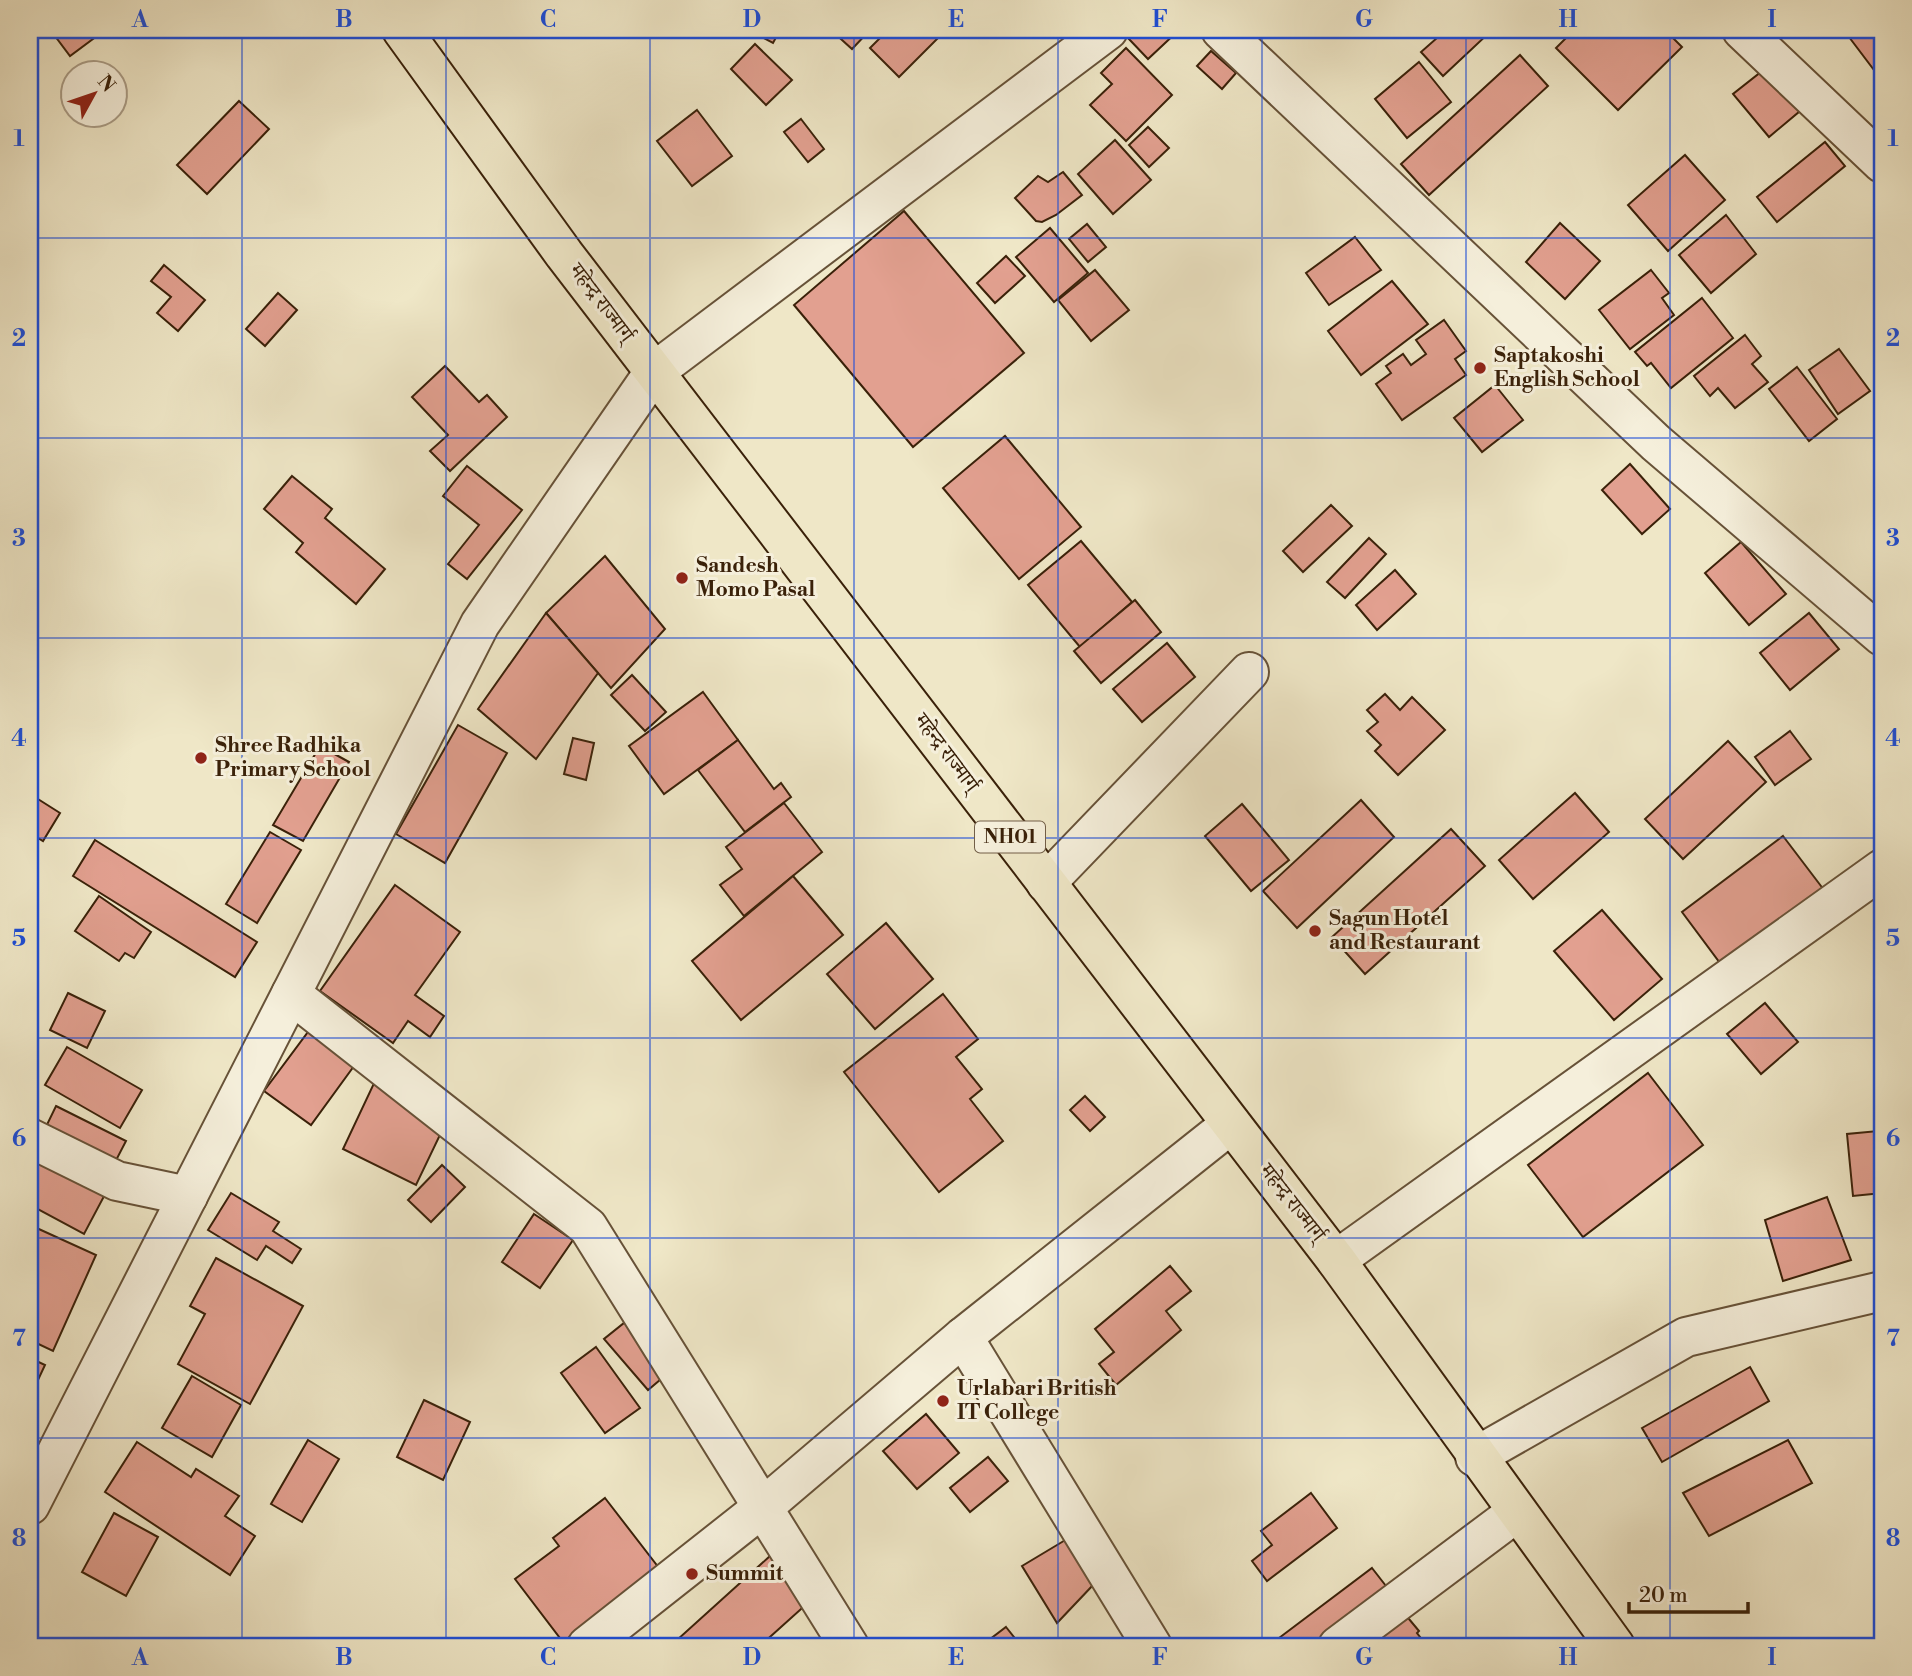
<svg xmlns="http://www.w3.org/2000/svg" width="1912" height="1676" viewBox="0 0 1912 1676" font-family="'Libre Bodoni','Noto Serif Devanagari',serif">
  <rect width="100%" height="100%" fill="#efe7c7"/>
  <filter id="stains"><feTurbulence type="fractalNoise" baseFrequency=".00286" numOctaves="4"/><feColorMatrix values="0 0 0 0 .2 0 0 0 0 .09 0 0 0 0 .02 0 0 0 .5 -.17"/></filter>
  <radialGradient id="worn" r=".72"><stop offset=".6" stop-color="#630" stop-opacity="0"/><stop offset="1" stop-color="#630" stop-opacity=".3"/></radialGradient>
  <g fill="#e2a090" stroke="#3a2109" stroke-width="2">
    <polygon points="64,30 105,30 70,56 55,36"/>
    <polygon points="755,30 780,30 773,43 754,33"/>
    <polygon points="831,30 870,30 852,49"/>
    <polygon points="888,30 946,30 899,77 870,48"/>
    <polygon points="1137,30 1179,30 1148,59 1128,38"/>
    <polygon points="1446,30 1490,32 1443,76 1421,52"/>
    <polygon points="1574,30 1665,30 1682,47 1618,110 1556,48"/>
    <polygon points="1850,30 1882,30 1880,78 1846,33"/>
    <polygon points="755,44 792,80 766,105 731,69"/>
    <polygon points="1126,48 1172,95 1126,141 1090,105 1112,84 1101,73"/>
    <polygon points="1211,51 1236,73 1222,89 1197,66"/>
    <polygon points="1520,55 1548,86 1429,195 1401,164"/>
    <polygon points="1419,62 1451,102 1407,138 1375,99"/>
    <polygon points="1766,68 1800,111 1769,137 1733,94"/>
    <polygon points="239,101 269,129 207,194 177,165"/>
    <polygon points="697,110 732,156 692,186 657,141"/>
    <polygon points="801,119 824,149 808,162 784,132"/>
    <polygon points="1148,127 1169,148 1149,167 1129,145"/>
    <polygon points="1115,140 1151,180 1113,214 1078,174"/>
    <polygon points="1825,142 1845,166 1777,222 1757,197"/>
    <polygon points="1685,155 1725,200 1668,251 1628,205"/>
    <polygon points="1063,172 1082,195 1056,215 1042,222 1036,221 1015,198 1038,176 1048,182"/>
    <polygon points="904,211 1024,353 913,447 794,305"/>
    <polygon points="1726,215 1756,254 1711,293 1679,255"/>
    <polygon points="1560,223 1600,261 1565,299 1526,262"/>
    <polygon points="1087,224 1106,247 1088,262 1069,239"/>
    <polygon points="1050,228 1088,273 1054,302 1016,257"/>
    <polygon points="1355,237 1381,270 1329,305 1306,273"/>
    <polygon points="1006,256 1025,276 995,303 977,283"/>
    <polygon points="164,265 205,300 178,331 157,313 171,297 151,281"/>
    <polygon points="1095,270 1129,310 1091,341 1058,300"/>
    <polygon points="1651,270 1669,293 1662,298 1674,315 1630,349 1599,310"/>
    <polygon points="1392,281 1428,324 1361,375 1328,331"/>
    <polygon points="278,293 297,310 265,346 246,329"/>
    <polygon points="1702,298 1733,338 1671,388 1651,363 1647,366 1635,352"/>
    <polygon points="1444,320 1466,351 1455,359 1466,375 1402,420 1376,384 1391,373 1386,366 1403,354 1411,365 1426,354 1416,340"/>
    <polygon points="1745,335 1761,356 1752,364 1768,382 1735,408 1718,388 1710,396 1694,376"/>
    <polygon points="1839,349 1870,391 1838,414 1809,370"/>
    <polygon points="445,366 479,402 487,395 507,417 450,471 430,451 448,435 412,397"/>
    <polygon points="1797,367 1837,419 1809,441 1769,389"/>
    <polygon points="1495,385 1523,420 1482,452 1454,418"/>
    <polygon points="1005,436 1081,527 1019,579 943,488"/>
    <polygon points="1630,464 1670,509 1642,534 1602,490"/>
    <polygon points="467,466 522,510 467,579 448,564 479,525 443,496"/>
    <polygon points="292,476 332,509 325,518 385,569 356,604 296,552 303,543 264,509"/>
    <polygon points="1331,505 1352,526 1303,572 1283,551"/>
    <polygon points="1369,538 1386,554 1345,598 1327,582"/>
    <polygon points="1081,541 1132,602 1080,647 1028,585"/>
    <polygon points="1741,542 1786,594 1749,625 1705,573"/>
    <polygon points="605,556 665,629 611,688 546,613"/>
    <polygon points="1395,570 1416,594 1377,630 1356,605"/>
    <polygon points="1135,600 1161,632 1101,683 1074,651"/>
    <polygon points="546,613 598,673 536,759 478,709"/>
    <polygon points="1809,613 1839,649 1790,690 1760,653"/>
    <polygon points="1167,643 1195,677 1142,722 1113,689"/>
    <polygon points="632,675 666,712 645,731 611,695"/>
    <polygon points="703,692 738,740 664,794 629,746"/>
    <polygon points="1385,694 1400,710 1412,697 1445,730 1398,775 1375,751 1381,745 1367,731 1378,722 1367,710"/>
    <polygon points="458,725 507,753 445,863 396,834"/>
    <polygon points="1790,731 1811,759 1775,785 1755,757"/>
    <polygon points="573,738 594,743 586,780 564,774"/>
    <polygon points="738,740 774,789 781,783 791,797 745,832 698,770"/>
    <polygon points="1728,741 1766,782 1683,859 1645,819"/>
    <polygon points="320,746 349,762 303,841 273,825"/>
    <polygon points="1575,793 1609,832 1533,899 1499,860"/>
    <polygon points="30,794 60,813 43,841 30,833"/>
    <polygon points="1361,800 1394,837 1297,928 1263,891"/>
    <polygon points="784,803 822,852 744,916 720,885 742,869 726,847"/>
    <polygon points="1242,804 1289,860 1251,891 1205,836"/>
    <polygon points="1451,829 1485,866 1365,974 1332,937"/>
    <polygon points="270,832 301,850 257,923 226,904"/>
    <polygon points="1783,836 1824,890 1723,967 1682,912"/>
    <polygon points="95,840 257,942 235,977 73,876"/>
    <polygon points="793,876 843,935 741,1020 692,961"/>
    <polygon points="395,885 460,932 415,995 444,1016 430,1037 408,1021 393,1043 320,991"/>
    <polygon points="99,896 151,932 134,958 125,953 119,961 75,931"/>
    <polygon points="1602,910 1662,979 1614,1020 1554,951"/>
    <polygon points="886,923 933,979 875,1029 827,974"/>
    <polygon points="68,993 105,1011 87,1048 50,1030"/>
    <polygon points="943,994 978,1039 956,1057 982,1089 970,1099 1003,1141 939,1192 844,1072"/>
    <polygon points="1765,1003 1798,1042 1761,1074 1727,1034"/>
    <polygon points="308,1032 354,1066 311,1125 264,1091"/>
    <polygon points="67,1047 142,1090 120,1128 45,1085"/>
    <polygon points="1648,1073 1703,1145 1583,1237 1528,1165"/>
    <polygon points="376,1079 450,1114 416,1185 343,1149"/>
    <polygon points="1085,1096 1105,1117 1090,1131 1070,1110"/>
    <polygon points="56,1106 126,1141 110,1172 41,1137"/>
    <polygon points="1878,1131 1882,1193 1853,1196 1847,1134"/>
    <polygon points="30,1143 110,1185 84,1234 30,1205"/>
    <polygon points="442,1165 465,1187 431,1222 408,1200"/>
    <polygon points="231,1193 279,1222 273,1231 301,1249 292,1263 266,1246 257,1260 208,1230"/>
    <polygon points="1827,1197 1851,1260 1783,1281 1765,1220"/>
    <polygon points="534,1214 573,1240 540,1288 502,1262"/>
    <polygon points="30,1225 96,1255 53,1351 30,1340"/>
    <polygon points="216,1258 303,1306 250,1404 178,1364 205,1314 190,1306"/>
    <polygon points="1170,1266 1191,1291 1166,1311 1181,1330 1116,1385 1099,1364 1114,1352 1095,1329"/>
    <polygon points="629,1319 673,1369 648,1390 604,1339"/>
    <polygon points="596,1347 640,1408 605,1433 561,1373"/>
    <polygon points="30,1358 45,1365 30,1397"/>
    <polygon points="1750,1367 1769,1401 1662,1462 1642,1428"/>
    <polygon points="192,1376 241,1405 212,1457 162,1428"/>
    <polygon points="424,1400 470,1422 443,1480 397,1457"/>
    <polygon points="926,1414 959,1453 917,1489 883,1451"/>
    <polygon points="308,1440 339,1459 302,1522 271,1504"/>
    <polygon points="1788,1440 1812,1483 1709,1536 1683,1493"/>
    <polygon points="137,1442 191,1477 196,1469 239,1496 225,1516 255,1536 230,1575 105,1492"/>
    <polygon points="988,1457 1008,1481 970,1512 950,1488"/>
    <polygon points="1311,1493 1337,1528 1267,1581 1252,1561 1272,1545 1261,1531"/>
    <polygon points="605,1498 659,1568 563,1642 515,1579 559,1546 553,1538"/>
    <polygon points="114,1513 158,1537 126,1596 82,1572"/>
    <polygon points="1067,1539 1094,1584 1057,1623 1022,1566"/>
    <polygon points="770,1556 810,1601 760,1646 683,1646 677,1640"/>
    <polygon points="1372,1568 1393,1595 1326,1646 1277,1646 1275,1641"/>
    <polygon points="1404,1613 1419,1631 1417,1633 1427,1646 1385,1646 1377,1635"/>
    <polygon points="1006,1627 1021,1646 981,1646"/>
    <polygon points="1882,1632 1882,1646 1861,1646"/>
  </g>
  <g fill="none" stroke-linecap="round" stroke-linejoin="round">
    <g stroke="#675238" stroke-width="42">
      <g id="minor">
        <polyline points="1221,30 1656,443 1882,636"/>
        <polyline points="1742,30 1882,163"/>
        <polyline points="1046,883 1249,672"/>
        <polyline points="291,994 588,1227 849,1646"/>
        <polyline points="30,1138 117,1181 188,1196"/>
        <polyline points="1336,1260 1882,869"/>
        <polyline points="963,1337 1152,1646"/>
        <polyline points="1475,1457 1686,1337 1882,1291"/>
        <polyline points="30,1505 480,624 654,372 1108,30"/>
        <polyline points="587,1646 762,1508 963,1337 1231,1124"/>
        <polyline points="1338,1646 1517,1512"/>
      </g>
    </g>
    <g stroke="#3a2109" stroke-width="42">
      <polyline id="trunk" points="402,30 564,254 1336,1260 1615,1646"/>
    </g>
    <use href="#minor" stroke="#f5efdb" stroke-width="38"/>
    <use href="#trunk" stroke="#efe7c7" stroke-width="38"/>
  </g>
  <path fill="none" stroke="#1d4ed8" stroke-width="2" stroke-opacity="0.55" d="M 242,30 L 242,1646M 446,30 L 446,1646M 650,30 L 650,1646M 854,30 L 854,1646M 1058,30 L 1058,1646M 1262,30 L 1262,1646M 1466,30 L 1466,1646M 1670,30 L 1670,1646M 30,238 L 1882,238M 30,438 L 1882,438M 30,638 L 1882,638M 30,838 L 1882,838M 30,1038 L 1882,1038M 30,1238 L 1882,1238M 30,1438 L 1882,1438"/>
  <g fill="#8f2418" stroke="#f5efdb" stroke-width="2.5">
    <circle cx="1480" cy="368" r="7"/>
    <circle cx="682" cy="578" r="7"/>
    <circle cx="201" cy="758" r="7"/>
    <circle cx="1315" cy="931" r="7"/>
    <circle cx="943" cy="1401" r="7"/>
    <circle cx="692" cy="1574" r="7"/>
  </g>
  <g text-anchor="middle" dominant-baseline="central" stroke-width="6" stroke-linejoin="round" paint-order="stroke">
    <rect fill="#f5efdb" stroke="#725f48" stroke-width="2" x="975" y="821.5" width="70" height="31" rx="5"/>
    <g font-size="19" font-weight="bold" fill="#3a2109">
      <text x="1010" y="837">NH01</text>
    </g>
    <g font-size="21" fill="#3a2109" stroke="#f5efdb">
      <text transform="translate(601 303) rotate(53)">महेन्द्र राज्मार्ग्</text>
      <text transform="translate(946 753) rotate(53)">महेन्द्र राज्मार्ग्</text>
      <text transform="translate(1292 1203) rotate(52)">महेन्द्र राज्मार्ग्</text>
    </g>
    <g font-size="21" font-weight="bold" fill="#3a2109" stroke="#f5efdb" text-anchor="start">
      <text x="1494" y="356">Saptakoshi<tspan x="1494" dy="24">English School</tspan></text>
      <text x="696" y="566">Sandesh<tspan x="696" dy="24">Momo Pasal</tspan></text>
      <text x="215" y="746">Shree Radhika<tspan x="215" dy="24">Primary School</tspan></text>
      <text x="1329" y="919">Sagun Hotel<tspan x="1329" dy="24">and Restaurant</tspan></text>
      <text x="957" y="1389">Urlabari British<tspan x="957" dy="24">IT College</tspan></text>
      <text x="706" y="1574">Summit</text>
    </g>
  </g>
  <rect width="1912" height="1676" fill="none" stroke="#efe7c7" stroke-width="77"/>
  <g transform="translate(94 94) rotate(50)"><circle r="33" fill="#f5efdb" stroke="#aa9d87" stroke-width="2"/>
  <path d="M0-5L12 26L0 18L-12 26Z" fill="#8f2418"/>
  <text y="-10" font-size="19" font-weight="bold" text-anchor="middle" fill="#3a2109">N</text>
  </g>
  <path d="M1629 1602v10h119v-10" fill="none" stroke="#3a2109" stroke-width="3.5"/>
  <text x="1639" y="1602" font-size="21" fill="#3a2109" stroke="#f5efdb" stroke-width="5" paint-order="stroke">20 m</text>
  <rect x="38" y="38" width="1836" height="1600" fill="none" stroke="#1d4ed8" stroke-width="2.5"/>
  <g font-size="23" text-anchor="middle" font-weight="bold" fill="#1d4ed8">
    <text x="140" y="27">A</text>
    <text x="344" y="27">B</text>
    <text x="548" y="27">C</text>
    <text x="752" y="27">D</text>
    <text x="956" y="27">E</text>
    <text x="1160" y="27">F</text>
    <text x="1364" y="27">G</text>
    <text x="1568" y="27">H</text>
    <text x="1772" y="27">I</text>
    <text x="19" y="146">1</text>
    <text x="1893" y="146">1</text>
    <text x="19" y="346">2</text>
    <text x="1893" y="346">2</text>
    <text x="19" y="546">3</text>
    <text x="1893" y="546">3</text>
    <text x="19" y="746">4</text>
    <text x="1893" y="746">4</text>
    <text x="19" y="946">5</text>
    <text x="1893" y="946">5</text>
    <text x="19" y="1146">6</text>
    <text x="1893" y="1146">6</text>
    <text x="19" y="1346">7</text>
    <text x="1893" y="1346">7</text>
    <text x="19" y="1546">8</text>
    <text x="1893" y="1546">8</text>
    <text x="140" y="1665">A</text>
    <text x="344" y="1665">B</text>
    <text x="548" y="1665">C</text>
    <text x="752" y="1665">D</text>
    <text x="956" y="1665">E</text>
    <text x="1160" y="1665">F</text>
    <text x="1364" y="1665">G</text>
    <text x="1568" y="1665">H</text>
    <text x="1772" y="1665">I</text>
  </g>
  <rect width="100%" height="100%" filter="url(#stains)"/>
  <rect width="100%" height="100%" fill="url(#worn)"/>
</svg>
